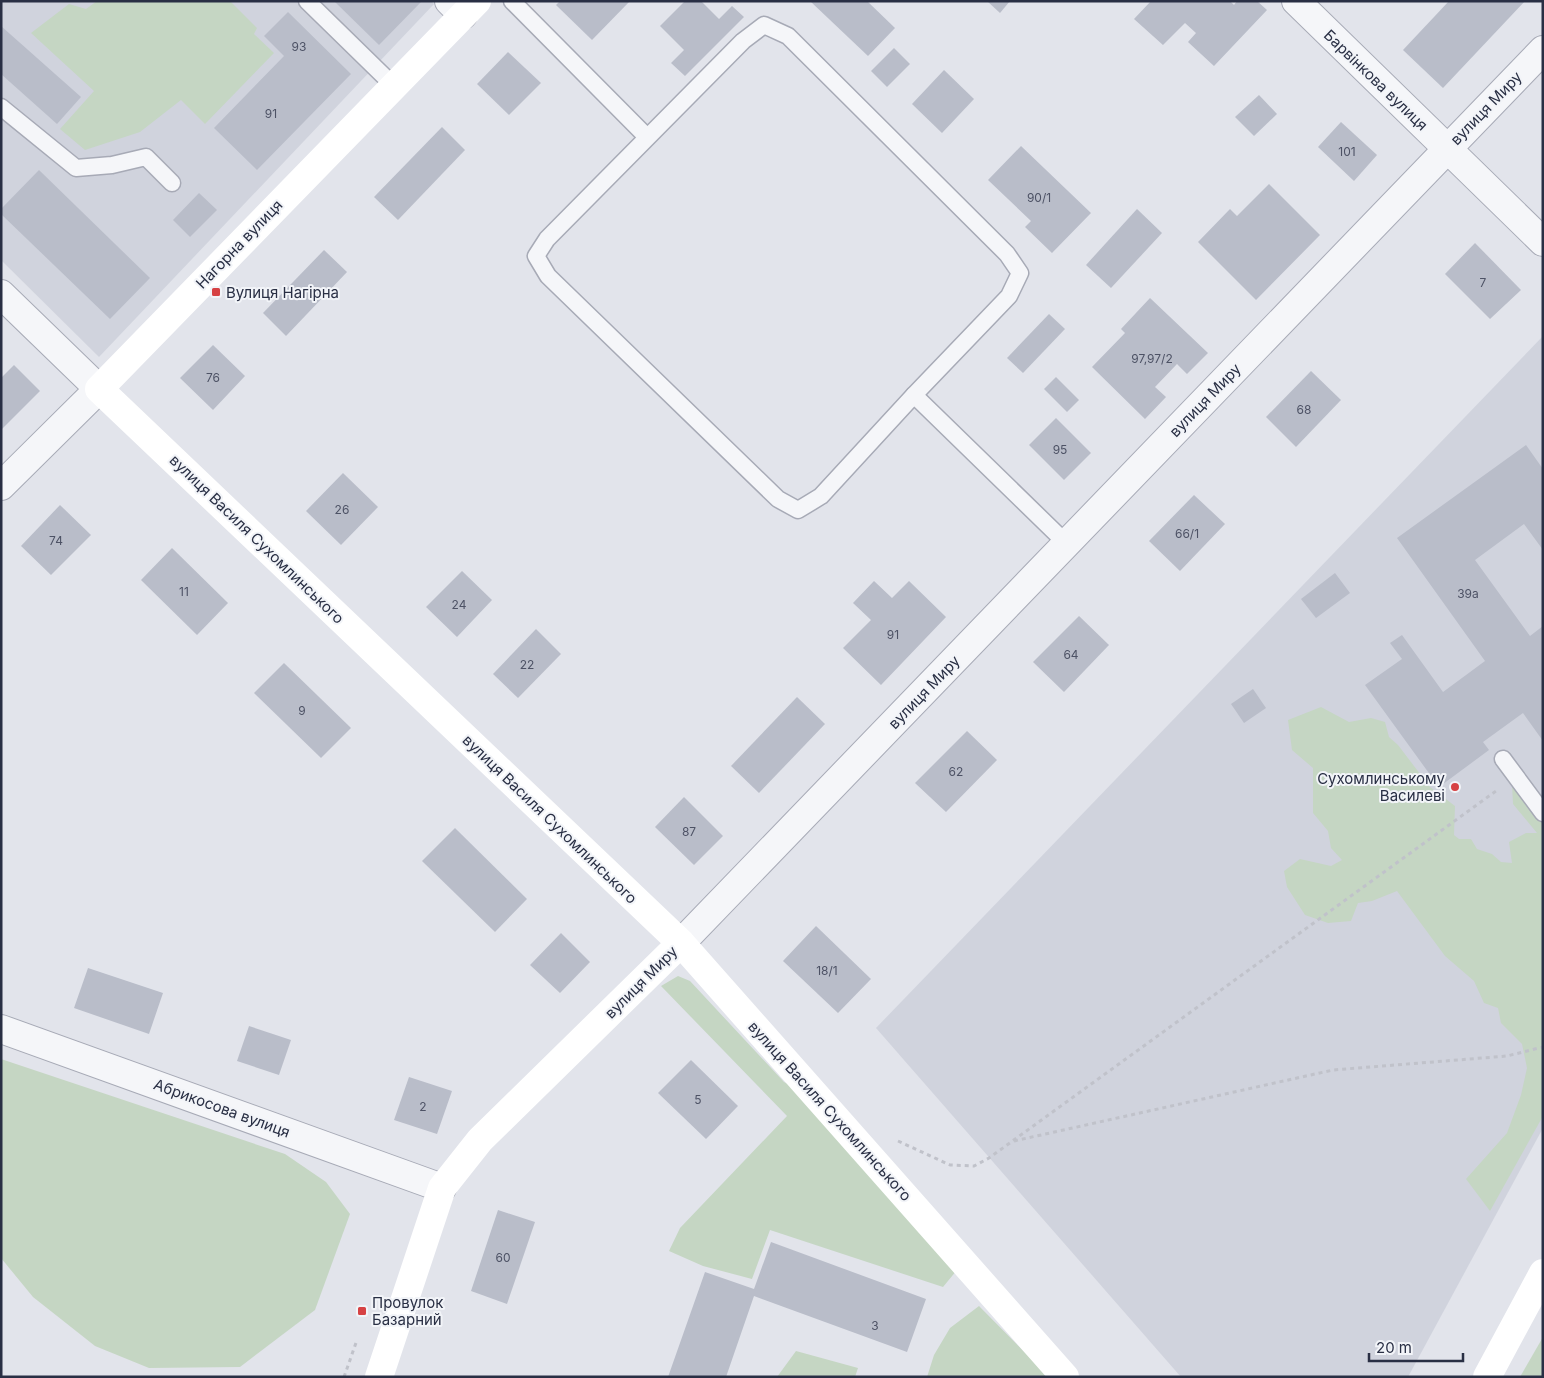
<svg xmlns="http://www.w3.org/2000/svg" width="1544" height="1378" viewBox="0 0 1544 1378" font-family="Inter,sans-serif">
  <rect width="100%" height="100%" fill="#e2e4eb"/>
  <g fill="#d0d3dd">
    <polygon points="1,1 431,1 434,4 99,357 1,260"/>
    <polygon points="1543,336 1543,1128 1408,1377 1181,1377 876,1028"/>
  </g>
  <g fill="#c5d6c3">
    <polygon points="97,1 230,1 257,28 254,34 274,53 205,124 181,100 140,132 85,150 60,129 94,91 31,33 69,4 86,9"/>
    <polygon points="1321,707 1349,722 1371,718 1385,722 1389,737 1398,745 1430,787 1455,806 1454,835 1459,839 1471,839 1477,849 1492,854 1501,862 1512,863 1509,842 1526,833 1537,833 1513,804 1512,784 1532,783 1543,800 1543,1116 1490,1211 1466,1179 1507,1133 1521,1095 1527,1068 1522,1044 1501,1023 1498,1008 1484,1003 1474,981 1445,956 1397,891 1372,901 1358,903 1351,921 1328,923 1305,915 1287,887 1284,871 1300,859 1331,866 1342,860 1331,848 1328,831 1313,813 1313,768 1292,750 1288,720"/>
    <polygon points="678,976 690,981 784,1082 802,1091 957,1270 943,1287 770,1230 752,1279 703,1266 669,1251 680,1228 787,1116 661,986"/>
    <polygon points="1,1059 285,1154 326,1182 350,1214 315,1310 240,1367 149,1368 95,1346 33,1297 1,1258"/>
    <polygon points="979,1306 1047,1375 1049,1377 927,1377 934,1355 950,1328"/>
    <polygon points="1543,1337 1543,1377 1520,1377"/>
    <polygon points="796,1351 858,1368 855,1377 777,1377"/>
  </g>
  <g fill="#b9bdc9">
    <polygon points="334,1 422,1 379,45"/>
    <polygon points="560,1 630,1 592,40 556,5"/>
    <polygon points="685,1 701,1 719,19 732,6 744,17 685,76 671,63 684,50 660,26"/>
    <polygon points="810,1 867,1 895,28 868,56"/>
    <polygon points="987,1 1010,1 1000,13"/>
    <polygon points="1151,1 1230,1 1234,5 1237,1 1257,1 1267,10 1214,66 1188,42 1196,33 1185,23 1163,45 1134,19"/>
    <polygon points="1449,1 1525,1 1443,88 1403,50"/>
    <polygon points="288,12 351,74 257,170 214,128 284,56 264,36"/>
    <polygon points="1,26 81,97 57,124 1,74"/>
    <polygon points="894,48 910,64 887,87 871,71"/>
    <polygon points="508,52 541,83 509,115 477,84"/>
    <polygon points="944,70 974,99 942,133 912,104"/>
    <polygon points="1259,95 1277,114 1254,136 1235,117"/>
    <polygon points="1341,122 1377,155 1354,181 1318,147"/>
    <polygon points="442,127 465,150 398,220 374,197"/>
    <polygon points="1021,146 1091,213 1052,253 1025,227 1031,221 988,180"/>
    <polygon points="39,170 150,278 110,319 1,214 1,209"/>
    <polygon points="1269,184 1320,235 1256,300 1198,242 1230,209 1237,216"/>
    <polygon points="199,193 217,210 190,237 173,220"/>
    <polygon points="1137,209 1162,233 1111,288 1086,265"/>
    <polygon points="1475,243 1521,290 1490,319 1445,274"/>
    <polygon points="324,250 347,272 286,336 263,313"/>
    <polygon points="1150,298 1208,353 1187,374 1177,364 1155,387 1166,397 1145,419 1092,367 1125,333 1121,329"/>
    <polygon points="1049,314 1065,329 1023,373 1007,358"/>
    <polygon points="213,345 245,376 213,410 180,378"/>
    <polygon points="14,365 40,391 2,429 1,378"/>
    <polygon points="1311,371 1341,400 1296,447 1266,417"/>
    <polygon points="1056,377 1079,400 1067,412 1044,389"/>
    <polygon points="1056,418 1091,453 1064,480 1029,445"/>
    <polygon points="1526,445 1543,469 1543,550 1524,524 1475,560 1530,636 1543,626 1543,741 1523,713 1483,742 1489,750 1439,787 1365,685 1402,659 1390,643 1402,635 1443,692 1485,661 1397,538"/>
    <polygon points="343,473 378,507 341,545 306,511"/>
    <polygon points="1194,495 1225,524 1180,571 1149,541"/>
    <polygon points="60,505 91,535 51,575 21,546"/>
    <polygon points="172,548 228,603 197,635 141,580"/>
    <polygon points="462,571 492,600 457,637 426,607"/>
    <polygon points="1335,573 1350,593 1316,618 1301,599"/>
    <polygon points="874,581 892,598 909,581 946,617 881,685 843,648 871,620 853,603"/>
    <polygon points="1079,616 1109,645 1064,692 1033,662"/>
    <polygon points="536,629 561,654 518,698 493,674"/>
    <polygon points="284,663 351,728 321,758 254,693"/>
    <polygon points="1253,689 1266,708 1244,723 1231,704"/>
    <polygon points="797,697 825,724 759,793 731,766"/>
    <polygon points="967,731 997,760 946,812 915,783"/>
    <polygon points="684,797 723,836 694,865 655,827"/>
    <polygon points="455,828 527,899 495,932 422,861"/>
    <polygon points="816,926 871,979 838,1013 783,961"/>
    <polygon points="561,933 590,962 560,993 530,965"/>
    <polygon points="88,968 163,993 149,1034 74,1008"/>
    <polygon points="249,1026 291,1040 279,1075 237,1061"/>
    <polygon points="691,1060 738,1106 706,1139 658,1093"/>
    <polygon points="409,1077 452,1091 437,1134 394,1120"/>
    <polygon points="498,1210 535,1222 507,1304 471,1291"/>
    <polygon points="771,1242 926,1299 907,1352 754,1296 726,1377 668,1377 705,1272 754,1289"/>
  </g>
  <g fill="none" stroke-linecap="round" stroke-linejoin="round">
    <g stroke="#a7aab6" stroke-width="19">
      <g id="lane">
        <polyline points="307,1 394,86"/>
        <polyline points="512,1 647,137"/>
        <polygon points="764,25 788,36 1007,254 1020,273 1009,296 914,395 821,496 798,510 778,499 548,276 536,256 547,239 743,41"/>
        <polyline points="1,107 76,168 112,165 146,157 172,183"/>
        <polyline points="914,395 1067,544"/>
        <polyline points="1503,759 1543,813"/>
      </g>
    </g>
    <g stroke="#a7aab6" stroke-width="30">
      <g id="street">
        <polyline points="449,1 463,15"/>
        <polyline points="1296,1 1543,242"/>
        <polyline points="1,294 99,389 1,486"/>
        <polyline points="681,943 1543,50"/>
        <polyline points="1,1029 442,1188"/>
      </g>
    </g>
    <g stroke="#c0c2ca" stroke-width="3" stroke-dasharray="4 4" stroke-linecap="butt">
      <polyline points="898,1141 950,1165 974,1166 989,1158 1496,791"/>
      <polyline points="1014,1141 1333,1070 1507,1056 1543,1047"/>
      <polyline points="344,1377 357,1340"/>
    </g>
    <use href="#lane" stroke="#f5f6f9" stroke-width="16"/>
    <use href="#street" stroke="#f5f6f9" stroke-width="28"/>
    <g stroke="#fff" stroke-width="28">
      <polyline points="477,1 99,389 681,943 1065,1377"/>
      <polyline points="379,1377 442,1188 480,1140 681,943"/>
      <polyline points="1487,1377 1543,1273"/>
    </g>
  </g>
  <g fill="#d64143" stroke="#f2f4f8" stroke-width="2">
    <rect x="211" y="287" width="10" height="10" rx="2.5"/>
    <circle cx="1455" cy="787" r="5"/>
    <rect x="357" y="1306" width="10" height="10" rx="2.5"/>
  </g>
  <g text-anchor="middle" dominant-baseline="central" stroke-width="4" stroke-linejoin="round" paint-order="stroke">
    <g font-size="12" fill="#4d5265">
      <text x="299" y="46">93</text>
      <text x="271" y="113">91</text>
      <text x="1347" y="151">101</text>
      <text x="1039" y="197">90/1</text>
      <text x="1483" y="282">7</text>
      <text x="1152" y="358">97,97/2</text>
      <text x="213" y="377">76</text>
      <text x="1304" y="409">68</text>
      <text x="1060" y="449">95</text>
      <text x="342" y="509">26</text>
      <text x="1187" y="533">66/1</text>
      <text x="56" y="540">74</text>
      <text x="184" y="591">11</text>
      <text x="1468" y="593">39а</text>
      <text x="459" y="604">24</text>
      <text x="893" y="634">91</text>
      <text x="1071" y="654">64</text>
      <text x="527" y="664">22</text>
      <text x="302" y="710">9</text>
      <text x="956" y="771">62</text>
      <text x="689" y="831">87</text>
      <text x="827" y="970">18/1</text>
      <text x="698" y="1099">5</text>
      <text x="423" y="1106">2</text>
      <text x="503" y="1257">60</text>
      <text x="875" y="1325">3</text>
    </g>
    <g font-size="15" fill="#292f44" stroke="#f2f4f8">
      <text transform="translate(1376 80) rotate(44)">Барвінкова вулиця</text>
      <text transform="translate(1486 108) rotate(-46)">вулиця Миру</text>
      <text transform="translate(239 244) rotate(-46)">Нагорна вулиця</text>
      <text transform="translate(1205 400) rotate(-46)">вулиця Миру</text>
      <text transform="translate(257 539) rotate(44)">вулиця Василя Сухомлинського</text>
      <text transform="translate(924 692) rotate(-46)">вулиця Миру</text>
      <text transform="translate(550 819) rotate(44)">вулиця Василя Сухомлинського</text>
      <text transform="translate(641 982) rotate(-45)">вулиця Миру</text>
      <text transform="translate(222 1108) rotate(20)">Абрикосова вулиця</text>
      <text transform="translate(830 1111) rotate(48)">вулиця Василя Сухомлинського</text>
    </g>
    <g font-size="15" fill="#292f44" stroke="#f2f4f8" text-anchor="start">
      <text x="226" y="292">Вулиця Нагірна</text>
      <text x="1445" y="778" text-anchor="end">Сухомлинському<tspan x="1445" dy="17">Василеві</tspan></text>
      <text x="372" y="1302">Провулок<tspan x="372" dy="17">Базарний</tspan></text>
    </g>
  </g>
  <rect width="1544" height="1378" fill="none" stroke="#292f44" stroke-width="5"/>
  <path d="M1369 1353v8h94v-8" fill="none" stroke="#292f44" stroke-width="2.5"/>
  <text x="1376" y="1353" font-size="15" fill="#292f44" stroke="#f2f4f8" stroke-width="4" paint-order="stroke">20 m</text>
</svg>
